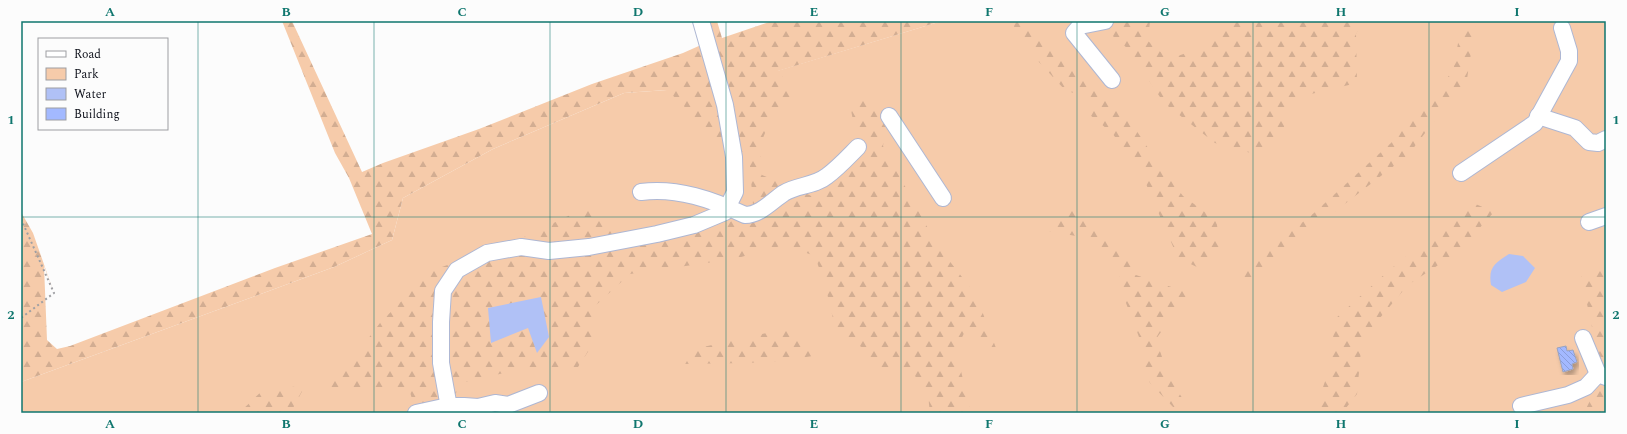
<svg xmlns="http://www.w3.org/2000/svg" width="1627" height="434" viewBox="0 0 1627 434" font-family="Spectral,serif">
  <defs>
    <pattern id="forest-firs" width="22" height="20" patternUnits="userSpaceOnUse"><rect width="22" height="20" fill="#f6cbaa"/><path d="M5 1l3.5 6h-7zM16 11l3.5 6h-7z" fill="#d2ad92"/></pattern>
    <pattern id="building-back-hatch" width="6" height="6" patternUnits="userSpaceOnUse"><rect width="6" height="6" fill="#a3b9ff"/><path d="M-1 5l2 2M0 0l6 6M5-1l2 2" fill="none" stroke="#8b9eda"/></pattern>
    <filter id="shadow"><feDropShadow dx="2.5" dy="4.5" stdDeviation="2" flood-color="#0004"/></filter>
  </defs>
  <rect width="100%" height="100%" fill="#fcfcfc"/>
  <polygon fill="#f6cbaa" points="942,21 1606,21 1606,413 21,413 21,382 334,267 392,240 403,198 493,149 624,93 667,90 777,71"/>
  <g fill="url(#forest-firs)">
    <polygon points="282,21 292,21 362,172 383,163 479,129 592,84 683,53 701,45 694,21 717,21 722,38 772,21 942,21 778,71 787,82 794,96 773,114 760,145 762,175 814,197 849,171 857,141 851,110 859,98 871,102 887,115 883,146 937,245 976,295 1002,364 967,327 956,350 971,413 930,413 928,395 911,370 879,370 863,348 836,331 826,289 815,256 784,245 734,259 630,274 595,306 595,341 578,367 525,368 462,383 445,411 416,413 410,392 328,387 352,360 380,323 431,271 524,237 585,208 616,231 666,235 726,225 753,205 749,154 711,142 690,112 667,90 624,93 493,149 403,198 392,240 334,267 21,382 21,212 33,233 54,293 44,266 47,340 57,349 70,346 275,268 372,234 349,178 335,153"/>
    <polygon points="1011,21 1029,22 1081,78 1130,121 1160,166 1183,196 1216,220 1222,252 1199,268 1178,258 1140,170 1112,133 1090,115 1085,97 1065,90 1026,48"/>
    <polygon points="1095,21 1150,21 1148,41 1169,59 1195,50 1228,21 1363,21 1356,34 1357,83 1286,100 1284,130 1258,155 1215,143 1164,103 1127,48"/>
    <polygon points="1462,21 1476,21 1467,79 1408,155 1284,251 1243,290 1244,269 1314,213 1391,143 1453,71"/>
    <polygon points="1072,201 1093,222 1101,235 1131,251 1133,274 1189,293 1156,339 1168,375 1184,401 1174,408 1150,383 1144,369 1139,337 1126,303 1118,270 1087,238 1048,231 1058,215"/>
    <polygon points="1471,202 1494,212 1458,252 1408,285 1362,339 1357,394 1342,413 1314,413 1330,367 1335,319 1386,273"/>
    <polygon points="1606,262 1606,363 1598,355 1581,276"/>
    <polygon points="794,327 819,355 781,361 747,363 683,364 685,351"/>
    <polygon points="1602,376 1606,378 1606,409 1604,413 1584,413"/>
    <polygon points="305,386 293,408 285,413 239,413 264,389"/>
  </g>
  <g fill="#b0c1f6">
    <path d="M 1509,254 L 1523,256 L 1535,268 L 1526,282 L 1502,292 L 1491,285 C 1488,267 1495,263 1509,254 Z"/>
    <polygon points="541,297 549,337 537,353 528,328 491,343 488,308"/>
  </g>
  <polygon fill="url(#building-back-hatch)" stroke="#9aa3be" filter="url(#shadow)" points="1566,346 1567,351 1573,350 1577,362 1572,364 1573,369 1563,372 1557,348"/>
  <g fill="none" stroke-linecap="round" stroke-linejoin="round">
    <g stroke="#aeb7d3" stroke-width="18">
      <g id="minor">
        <polyline points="1105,21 1080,26 1074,33 1112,80"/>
        <polyline points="889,116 943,198"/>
        <polyline points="1538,116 1575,128 1589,142 1598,143 1606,139"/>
        <polyline points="1461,173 1535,123 1569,61 1569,51 1562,28"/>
        <path d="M 641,192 C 677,187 713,200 745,215 C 760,215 772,201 784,193 C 797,185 815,186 827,176 C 838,168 848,157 858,147"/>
        <polyline points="1589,222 1606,216"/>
        <polyline points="1583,338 1598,374"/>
        <polyline points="1521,406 1568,395 1586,387 1598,374 1606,377"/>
        <polyline points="416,413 448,406 464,406 478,407 495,403 508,405 539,393"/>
        <polyline points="450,413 441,363 441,322 443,291 457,270 487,253 521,247 549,251 589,247 657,234 694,225 725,212 735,192 734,157 725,105 701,21"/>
      </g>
    </g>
    <polyline stroke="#9e9fa3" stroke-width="2" stroke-dasharray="2 3" stroke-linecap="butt" points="21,219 54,293 21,318"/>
    <use href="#minor" stroke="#fff" stroke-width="16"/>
  </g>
  <path fill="none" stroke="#0f766e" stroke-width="1" stroke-opacity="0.55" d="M 198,21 L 198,413M 374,21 L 374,413M 550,21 L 550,413M 726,21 L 726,413M 901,21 L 901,413M 1077,21 L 1077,413M 1253,21 L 1253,413M 1429,21 L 1429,413M 21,217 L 1606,217"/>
  <rect width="1627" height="434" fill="none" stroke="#fcfcfc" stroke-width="44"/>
  <rect x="38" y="38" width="130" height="92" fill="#fcfcfc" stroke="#9d9ea2"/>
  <rect x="46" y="51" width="20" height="6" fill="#ffffff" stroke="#9d9ea2"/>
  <text x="74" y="58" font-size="12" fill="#0e111b">Road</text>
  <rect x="46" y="68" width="20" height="12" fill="#f6cbaa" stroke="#9d9ea2"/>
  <text x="74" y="78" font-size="12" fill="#0e111b">Park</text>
  <rect x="46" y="88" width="20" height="12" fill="#b0c1f6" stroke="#9d9ea2"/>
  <text x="74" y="98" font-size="12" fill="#0e111b">Water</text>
  <rect x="46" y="108" width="20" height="12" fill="#a3b9ff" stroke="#9d9ea2"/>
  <text x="74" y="118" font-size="12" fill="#0e111b">Building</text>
  <rect x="22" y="22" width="1583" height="390" fill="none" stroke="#0f766e" stroke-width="1.5"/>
  <g font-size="13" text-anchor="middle" font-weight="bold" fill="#0f766e">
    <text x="110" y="16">A</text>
    <text x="286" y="16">B</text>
    <text x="462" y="16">C</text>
    <text x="638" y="16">D</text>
    <text x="814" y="16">E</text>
    <text x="989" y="16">F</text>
    <text x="1165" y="16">G</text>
    <text x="1341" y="16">H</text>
    <text x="1517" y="16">I</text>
    <text x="11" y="124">1</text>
    <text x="1616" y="124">1</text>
    <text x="11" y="319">2</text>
    <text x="1616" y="319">2</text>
    <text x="110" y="428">A</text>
    <text x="286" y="428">B</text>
    <text x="462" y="428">C</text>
    <text x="638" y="428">D</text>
    <text x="814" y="428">E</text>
    <text x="989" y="428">F</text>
    <text x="1165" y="428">G</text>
    <text x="1341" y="428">H</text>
    <text x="1517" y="428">I</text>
  </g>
</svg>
